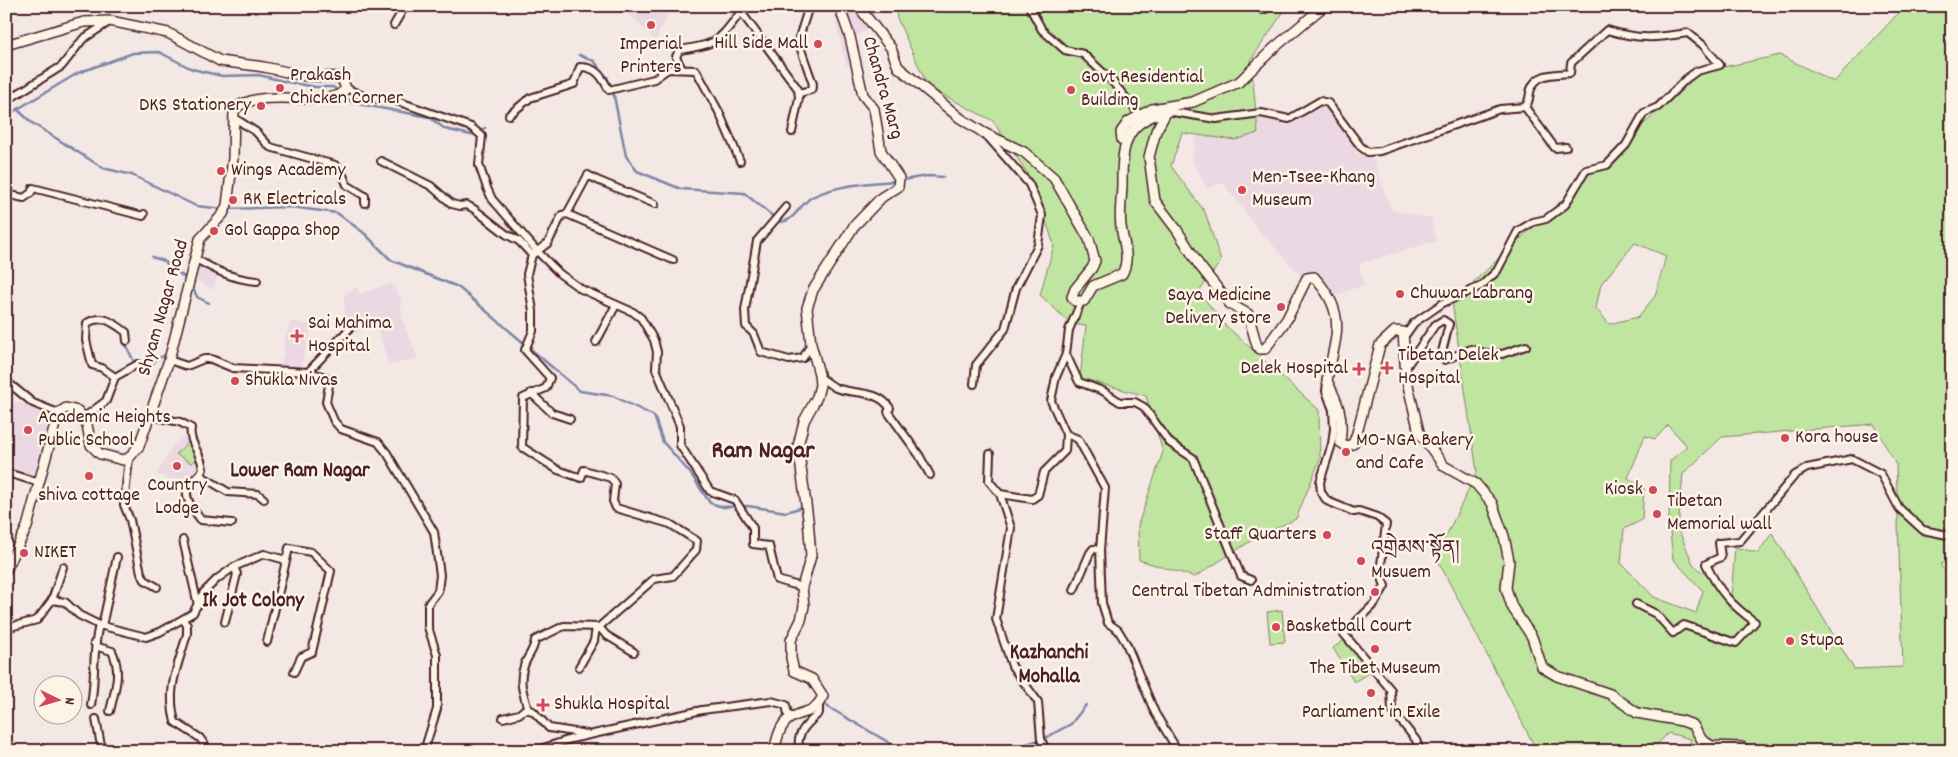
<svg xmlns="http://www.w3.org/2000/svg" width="1958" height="757" viewBox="0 0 1958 757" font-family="Dekko,'Noto Serif Tibetan',sans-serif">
  <rect width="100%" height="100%" fill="#f4e8e4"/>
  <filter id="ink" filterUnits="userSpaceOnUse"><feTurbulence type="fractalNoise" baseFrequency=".02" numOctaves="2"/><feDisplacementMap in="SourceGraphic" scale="10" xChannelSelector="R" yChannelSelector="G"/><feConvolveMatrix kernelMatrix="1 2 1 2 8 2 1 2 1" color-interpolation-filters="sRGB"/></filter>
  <g filter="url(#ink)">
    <g fill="#ebd8e2">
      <polygon points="626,6 669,6 671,9 655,40 624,9"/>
      <polygon points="832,6 862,6 874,25 854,37 861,61 846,65"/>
      <polygon points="1336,106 1357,153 1374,160 1391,210 1431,218 1436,241 1359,264 1364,285 1333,296 1321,275 1310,275 1302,282 1300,275 1259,230 1223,183 1207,188 1192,159 1199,122 1231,123 1268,118 1287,125 1321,107"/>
      <polygon points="197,262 218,275 213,290 193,278"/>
      <polygon points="391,283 401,299 401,316 418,359 389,365 376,325 352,334 345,326 344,295 357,287 360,294"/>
      <polygon points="291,321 312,326 300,368 280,366 284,351 283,346"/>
      <polygon points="6,399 53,412 39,481 6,473"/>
      <polygon points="187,434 198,459 199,468 198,473 185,487 157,474 173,446"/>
    </g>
    <g fill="#bfe5a0" stroke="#848266" fill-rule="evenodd">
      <polygon points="895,6 1290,6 1284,11 1251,60 1258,133 1235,140 1182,133 1171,166 1205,212 1221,261 1199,292 1225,325 1319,410 1320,459 1296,519 1257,537 1195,577 1139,560 1138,525 1163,452 1146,396 1080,378 1086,326 1071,324 1040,295 1054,245 1033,182 993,121 928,87 897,18"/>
      <path d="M 1905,6 L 1952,6 L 1952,557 L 1940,565 L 1952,579 L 1952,751 L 1687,751 L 1691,739 L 1668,733 L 1651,751 L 1537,751 L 1436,557 L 1477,472 L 1452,302 L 1700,72 L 1780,55 L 1834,82 ZM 1635,243 L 1666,256 L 1655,296 L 1638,317 L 1609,324 L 1596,308 L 1601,284 ZM 1874,424 L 1896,465 L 1903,667 L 1854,669 L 1772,533 L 1758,553 L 1735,547 L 1731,597 L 1693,564 L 1678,528 L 1683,474 L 1722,437 ZM 1668,425 L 1687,446 L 1670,461 L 1669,523 L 1673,559 L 1703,591 L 1696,613 L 1654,597 L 1621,563 L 1624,529 L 1642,520 L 1644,488 L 1628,478 L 1645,436 L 1655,439 Z"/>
      <polygon points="189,441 198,459 191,463 176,454"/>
      <polygon points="1282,610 1285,642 1270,643 1267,612"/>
      <polygon points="1346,639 1370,672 1354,682 1333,648"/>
    </g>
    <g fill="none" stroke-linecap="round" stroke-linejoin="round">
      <g stroke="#7c86a6" stroke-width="2.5">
        <path d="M 579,55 L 594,61 L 607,77 L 614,96 L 626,156 L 637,171 L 681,189 L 744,193 L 780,222 C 795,221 800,204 812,197 C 836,185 868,183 895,181 C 906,180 918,177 929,176 L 943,177"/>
        <polyline points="18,110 32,123 103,168 132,175 196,206 223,209"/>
        <polyline points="6,116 78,73 133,53 159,52 192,69 222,76 259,75 287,82 316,87 333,87 353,103 429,117 445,129 471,135 485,128"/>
        <polyline points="228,209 291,207 337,213 364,233 391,260 458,287 580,391 613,396 654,416 663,442 691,474 710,503 723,507 748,506 786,512 803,507"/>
        <polyline points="152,257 164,261 185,278"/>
        <polyline points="192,286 197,297 209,303"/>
        <polyline points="126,345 137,368 151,367 155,360 165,355"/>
        <polyline points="823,704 893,745 916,751"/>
        <polyline points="1045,738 1071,724 1086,705"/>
        <polyline points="1003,751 1036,741"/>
      </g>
      <g stroke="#4a1f2b" stroke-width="10">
        <g id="street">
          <polyline points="1029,6 1042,30 1065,50 1083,54 1111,80 1140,115"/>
          <polyline points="394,25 405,6"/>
          <path d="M 682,69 L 676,57 L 679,50 C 719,44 717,42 741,12 L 798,89 L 799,98 L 792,132"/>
          <polyline points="346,88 368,98 394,100 471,127 482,136 479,165 487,188 492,199 537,251 560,274 581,289 633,312 641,318 654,340 657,352 656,369 680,426 680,445 710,491 735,500 753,528 753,544 769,546 777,580 802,587"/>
          <polyline points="799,93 811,90 813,84 798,41 809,6"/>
          <polyline points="6,101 62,66 83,39 109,22"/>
          <polyline points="1167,111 1216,119 1261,113 1289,119 1320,101 1328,103 1361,147 1368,152 1380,151 1500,109 1525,107 1555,148 1566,147"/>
          <path d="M 509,115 L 530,98 L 574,84 L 580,67 C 597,67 602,77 609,90 L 654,79 L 668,69 L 696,70 L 719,112 L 740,161"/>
          <polyline points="233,117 256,132 270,147 335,165 341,170 347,185 365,196 365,203"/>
          <polyline points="381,161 431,186 452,204 460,206 467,205 474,209 506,234 519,241 532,255"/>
          <polyline points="6,194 24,198 31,193 33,188 143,216 144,214"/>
          <polyline points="786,207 757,241 745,310 746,326 754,334 761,352 789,360 803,358 811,344"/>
          <polyline points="567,214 673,260"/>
          <path d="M 194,258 C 215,270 232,279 257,281"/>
          <polyline points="1081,302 1069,330 1066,354 1056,377 1051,401 1066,434 1078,439 1105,488 1100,550 1102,603 1108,623 1118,630 1126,643 1155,713 1178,751"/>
          <path d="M 1404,337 L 1414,323 L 1443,303 L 1481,286 L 1497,271 L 1518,231 L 1533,222 L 1546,219 L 1565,205 L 1586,170 L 1607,165 L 1626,145 L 1644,113 L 1658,107 L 1686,79 L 1697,71 L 1720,65 L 1703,45 L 1688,33 C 1656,38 1639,40 1607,30 L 1571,63 L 1570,73 C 1556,75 1537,72 1531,89 C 1528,97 1531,100 1525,107"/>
          <polyline points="596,342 616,305"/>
          <polyline points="1066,354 1079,382 1103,391 1120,402 1135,402 1144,407 1170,443 1193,458 1241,576 1251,580"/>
          <polyline points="169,360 187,366 204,359 211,359 233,368 308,372 326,377 329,385 326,402 334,421 341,429 378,442 387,453 434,532 440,575 438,591 428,604 428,627 437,655 437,709 424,751"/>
          <polyline points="1406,367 1435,325 1443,320 1449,324 1441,356 1445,360 1471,349 1485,353 1502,354 1526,346"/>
          <polyline points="308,372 349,329"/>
          <path d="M 115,377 L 102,368 L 92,365 L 86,340 L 87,323 C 103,314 112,322 126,332 L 127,341"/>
          <path d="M 819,377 C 825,380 830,385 836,388 C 855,395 877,389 890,408 L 888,412 L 919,455 L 930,475"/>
          <polyline points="6,381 33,403 58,413"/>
          <polyline points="1327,382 1326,391 1333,410 1334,429 1332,444 1320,482 1321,492 1327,501 1354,512 1359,511 1377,517 1386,524 1380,573 1385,586 1375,603 1344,634 1391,690 1392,710 1416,740 1420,751"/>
          <polyline points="974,384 976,365 1005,329 1016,288 1038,245 1042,215 1029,184 987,136"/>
          <polyline points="531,393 552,413 570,419"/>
          <path d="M 151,416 L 180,422 L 191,428 C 188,442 202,454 203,469 C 199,476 192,481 188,488 C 183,498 195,512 201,520 L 232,523"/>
          <polyline points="83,418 106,401 115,377 138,364"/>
          <polyline points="990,454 989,481 1000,494 1011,528 996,619 1012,666 1038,702 1041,739 1046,751"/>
          <polyline points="129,458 124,505 130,520 141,573 145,580 157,587"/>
          <polyline points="6,475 11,474 40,483"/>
          <polyline points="200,475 228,492 258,494 264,499"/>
          <polyline points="1000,494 1032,499 1038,495 1044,472 1065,451 1066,434"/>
          <polyline points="183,540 198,605"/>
          <polyline points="1074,590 1090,553 1093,549 1100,550"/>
          <polyline points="52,600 63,567"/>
          <path d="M 1636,604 L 1656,614 L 1673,633 L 1684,625 L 1736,643 L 1755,622 C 1731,605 1718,590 1706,564 L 1721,557 L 1719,543 L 1740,541 L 1795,475 L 1807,468 L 1852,459 L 1881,474 L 1899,508 L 1923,530 L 1952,536"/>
          <path d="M 183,620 L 187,625 L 187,634 C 178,667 166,687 175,722 L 200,738 L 209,751"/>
          <polyline points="225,622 237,574 234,567"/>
          <polyline points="102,626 117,557"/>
          <polyline points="599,627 606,635 634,652"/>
          <polyline points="6,628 37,620 52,600 65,602 79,615 99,625 146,637 160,632 193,613 204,592 217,579 234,567 264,554 286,560"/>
          <polyline points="267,642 289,548 311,552 331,571 312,652 301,657 294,672"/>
          <path d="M 94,643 L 98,647 L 112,651 C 122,672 115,689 110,711"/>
          <polyline points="579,667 594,641 596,627"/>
          <path d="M 91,705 C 96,678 92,651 99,625"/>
          <path d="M 528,710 C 524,694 518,683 524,666 C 527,656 534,651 535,640 L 564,626 L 599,627 L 654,579 L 673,576 L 696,550 L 697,541 L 670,524 L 616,508 L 613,501 L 615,484 L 611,478 L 584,470 L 581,478 L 558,470 L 522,447 L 523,398 L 546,388 L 550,378 L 525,350 L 533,331 L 533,311 L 527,274 L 532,255 L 548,243 L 562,215 L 567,214 L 588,175 L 597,180 L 655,204"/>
          <polyline points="503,718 519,714 525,709 533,711 549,728 587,734"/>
          <polyline points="96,719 102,751"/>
          <polyline points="534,751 571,739 702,710 771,701 786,705 789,719"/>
          <path d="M 800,751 C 794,734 808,723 819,713 L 819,704"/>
        </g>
      </g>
      <g stroke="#4a1f2b" stroke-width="12">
        <g id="secondary">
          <path d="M 858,6 L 891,48 L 898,67 L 960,118 L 984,133 L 1024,152 L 1054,178 L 1089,239 L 1095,261 L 1092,268 L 1075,289 L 1072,297 L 1075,301 L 1084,301 L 1093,286 L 1122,274 C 1131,257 1123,243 1121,226 C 1119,211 1122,198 1122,183 C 1122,144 1125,122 1167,111 L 1156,131 L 1149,157 L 1155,201 L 1177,230 L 1199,265 L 1230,304 L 1248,314 L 1257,346 L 1260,349 L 1265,349 L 1287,319 L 1307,278 L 1314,277 C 1349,315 1335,337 1327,381 C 1338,402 1344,417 1340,442 L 1346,446 L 1353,444 L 1357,433 L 1380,345 L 1395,331 L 1403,332 L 1406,377 L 1419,432 L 1444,466 L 1476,484 L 1492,503 L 1504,536 L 1509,561 L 1506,588 L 1512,607 L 1532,637 L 1542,667 L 1557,676 L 1610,694 L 1637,713 L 1682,721 L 1693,725 L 1702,740 L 1712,746 L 1742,747 L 1745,751"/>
          <polyline points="1258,6 1263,9 1268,6"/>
          <path d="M 6,45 L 84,22 L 110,21 L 168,33 L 220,61 L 264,67 L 305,76 L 341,77 L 346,88 C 333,112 259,84 234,110 L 233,158 L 227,205 L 223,214 L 200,239 L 169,360 L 139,446 L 129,458 L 123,460 L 100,454 L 91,445 L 87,425 L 83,418 L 78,411 L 66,408 L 58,413 L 27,527 L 6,570"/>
          <polyline points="1126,143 1122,140 1121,132 1128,122 1152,109 1193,102 1239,82 1274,48 1324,6"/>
          <path d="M 774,751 C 777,740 779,726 789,719 C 804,709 813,716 823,696 L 812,679 L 794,671 L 791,658 L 791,640 L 801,620 L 804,606 L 802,587 L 811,556 L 808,519 L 798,446 L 804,421 L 817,397 L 820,385 L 819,374 L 811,344 L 807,308 L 813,290 L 854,226 L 882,197 L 898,187 L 899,178 L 881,151 L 874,109 L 863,95 L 850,37 L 839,6"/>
        </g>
      </g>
      <use href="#street" stroke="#fcf5e5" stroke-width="6"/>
      <use href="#secondary" stroke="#fcf5e5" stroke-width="9"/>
    </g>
  </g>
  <g fill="#d1495b" stroke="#fcf5e5" stroke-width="2">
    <circle cx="651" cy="25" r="5"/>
    <circle cx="818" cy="44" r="5"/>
    <circle cx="280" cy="88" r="5"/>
    <circle cx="1071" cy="90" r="5"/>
    <circle cx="261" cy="106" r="5"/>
    <circle cx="221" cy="171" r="5"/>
    <circle cx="1242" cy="190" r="5"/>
    <circle cx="233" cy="200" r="5"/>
    <circle cx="214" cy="231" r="5"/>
    <circle cx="1400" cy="294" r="5"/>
    <circle cx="1281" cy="307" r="5"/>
    <path d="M294.5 328.5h5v5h5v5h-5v5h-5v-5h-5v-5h5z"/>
    <path d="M1384.5 360.5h5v5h5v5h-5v5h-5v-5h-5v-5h5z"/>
    <path d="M1356.5 361.5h5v5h5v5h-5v5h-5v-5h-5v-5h5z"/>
    <circle cx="235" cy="381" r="5"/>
    <circle cx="28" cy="430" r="5"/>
    <circle cx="1785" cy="438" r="5"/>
    <circle cx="1346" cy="452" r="5"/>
    <circle cx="177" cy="466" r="5"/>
    <circle cx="89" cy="476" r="5"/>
    <circle cx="1653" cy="490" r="5"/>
    <circle cx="1657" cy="514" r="5"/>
    <circle cx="1327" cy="535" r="5"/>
    <circle cx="24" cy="553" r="5"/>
    <circle cx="1361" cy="561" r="5"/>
    <circle cx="1375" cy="592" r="5"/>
    <circle cx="1276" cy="627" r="5"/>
    <circle cx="1790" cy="641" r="5"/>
    <circle cx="1375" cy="649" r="5"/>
    <circle cx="1371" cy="693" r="5"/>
    <path d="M540.5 697.5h5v5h5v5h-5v5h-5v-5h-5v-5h5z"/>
  </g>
  <g text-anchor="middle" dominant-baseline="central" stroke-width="5" stroke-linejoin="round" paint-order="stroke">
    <g font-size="20" fill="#4a1f2b" stroke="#fcf5e5" text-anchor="start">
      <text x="808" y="44" text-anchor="end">Hill Side Mall</text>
      <text x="651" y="45" text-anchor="middle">Imperial<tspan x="651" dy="23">Printers</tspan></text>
      <text x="290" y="76">Prakash<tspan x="290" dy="23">Chicken Corner</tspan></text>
      <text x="1081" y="78">Govt Residential<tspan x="1081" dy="23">Building</tspan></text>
      <text x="251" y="106" text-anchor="end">DKS Stationery</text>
      <text x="231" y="171">Wings Academy</text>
      <text x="1252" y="178">Men-Tsee-Khang<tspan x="1252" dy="23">Museum</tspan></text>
      <text x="243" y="200">RK Electricals</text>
      <text x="224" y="231">Gol Gappa Shop</text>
      <text x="1410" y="294">Chuwar Labrang</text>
      <text x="1271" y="296" text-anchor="end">Saya Medicine<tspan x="1271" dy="23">Delivery store</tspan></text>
      <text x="308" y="324">Sai Mahima<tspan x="308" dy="23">Hospital</tspan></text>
      <text x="1398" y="356">Tibetan Delek<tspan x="1398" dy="23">Hospital</tspan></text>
      <text x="1348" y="369" text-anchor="end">Delek Hospital</text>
      <text x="245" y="381">Shukla Nivas</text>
      <text x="38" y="418">Academic Heights<tspan x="38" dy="23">Public School</tspan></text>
      <text x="1795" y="438">Kora house</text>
      <text x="1356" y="441">MO-NGA Bakery<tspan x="1356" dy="23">and Cafe</tspan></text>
      <text x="177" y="486" text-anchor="middle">Country<tspan x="177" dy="23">Lodge</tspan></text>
      <text x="1643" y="490" text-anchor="end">Kiosk</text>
      <text x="89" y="496" text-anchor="middle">shiva cottage</text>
      <text x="1667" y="502">Tibetan<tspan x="1667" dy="23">Memorial wall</tspan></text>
      <text x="1317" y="535" text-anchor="end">Staff Quarters</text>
      <text x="1371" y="550">འགྲེམས་སྟོན།<tspan x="1371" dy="23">Musuem</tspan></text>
      <text x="34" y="553">NIKET</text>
      <text x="1365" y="592" text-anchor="end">Central Tibetan Administration</text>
      <text x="1286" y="627">Basketball Court</text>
      <text x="1800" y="641">Stupa</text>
      <text x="1375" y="669" text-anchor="middle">The Tibet Museum</text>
      <text x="554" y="705">Shukla Hospital</text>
      <text x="1371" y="713" text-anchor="middle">Parliament in Exile</text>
    </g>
    <g font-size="20" fill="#4a1f2b" stroke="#fcf5e5">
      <text transform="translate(882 88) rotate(74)">Chandra Marg</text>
      <text transform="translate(164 308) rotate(-74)">Shyam Nagar Road</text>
    </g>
    <g font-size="21" font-weight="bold" fill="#4a1f2b" stroke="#fcf5e5">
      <text x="300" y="472">Lower Ram Nagar</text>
      <text x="253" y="602">Ik Jot Colony</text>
      <text x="1049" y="654">Kazhanchi<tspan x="1049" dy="24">Mohalla</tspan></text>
    </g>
    <g font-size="25" font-weight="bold" fill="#4a1f2b" stroke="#fcf5e5">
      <text x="763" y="452">Ram Nagar</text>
    </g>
  </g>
  <rect width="1958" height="757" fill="none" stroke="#fcf5e5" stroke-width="25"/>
  <rect x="12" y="12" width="1933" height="732" fill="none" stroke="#4a1f2b" stroke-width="2" filter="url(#ink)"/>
  <g transform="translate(58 700) rotate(95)"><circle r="24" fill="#fcf5e5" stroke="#b59f9b"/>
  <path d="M0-4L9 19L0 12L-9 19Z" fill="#d1495b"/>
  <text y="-8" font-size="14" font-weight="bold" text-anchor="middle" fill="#4a1f2b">N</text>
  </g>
</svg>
